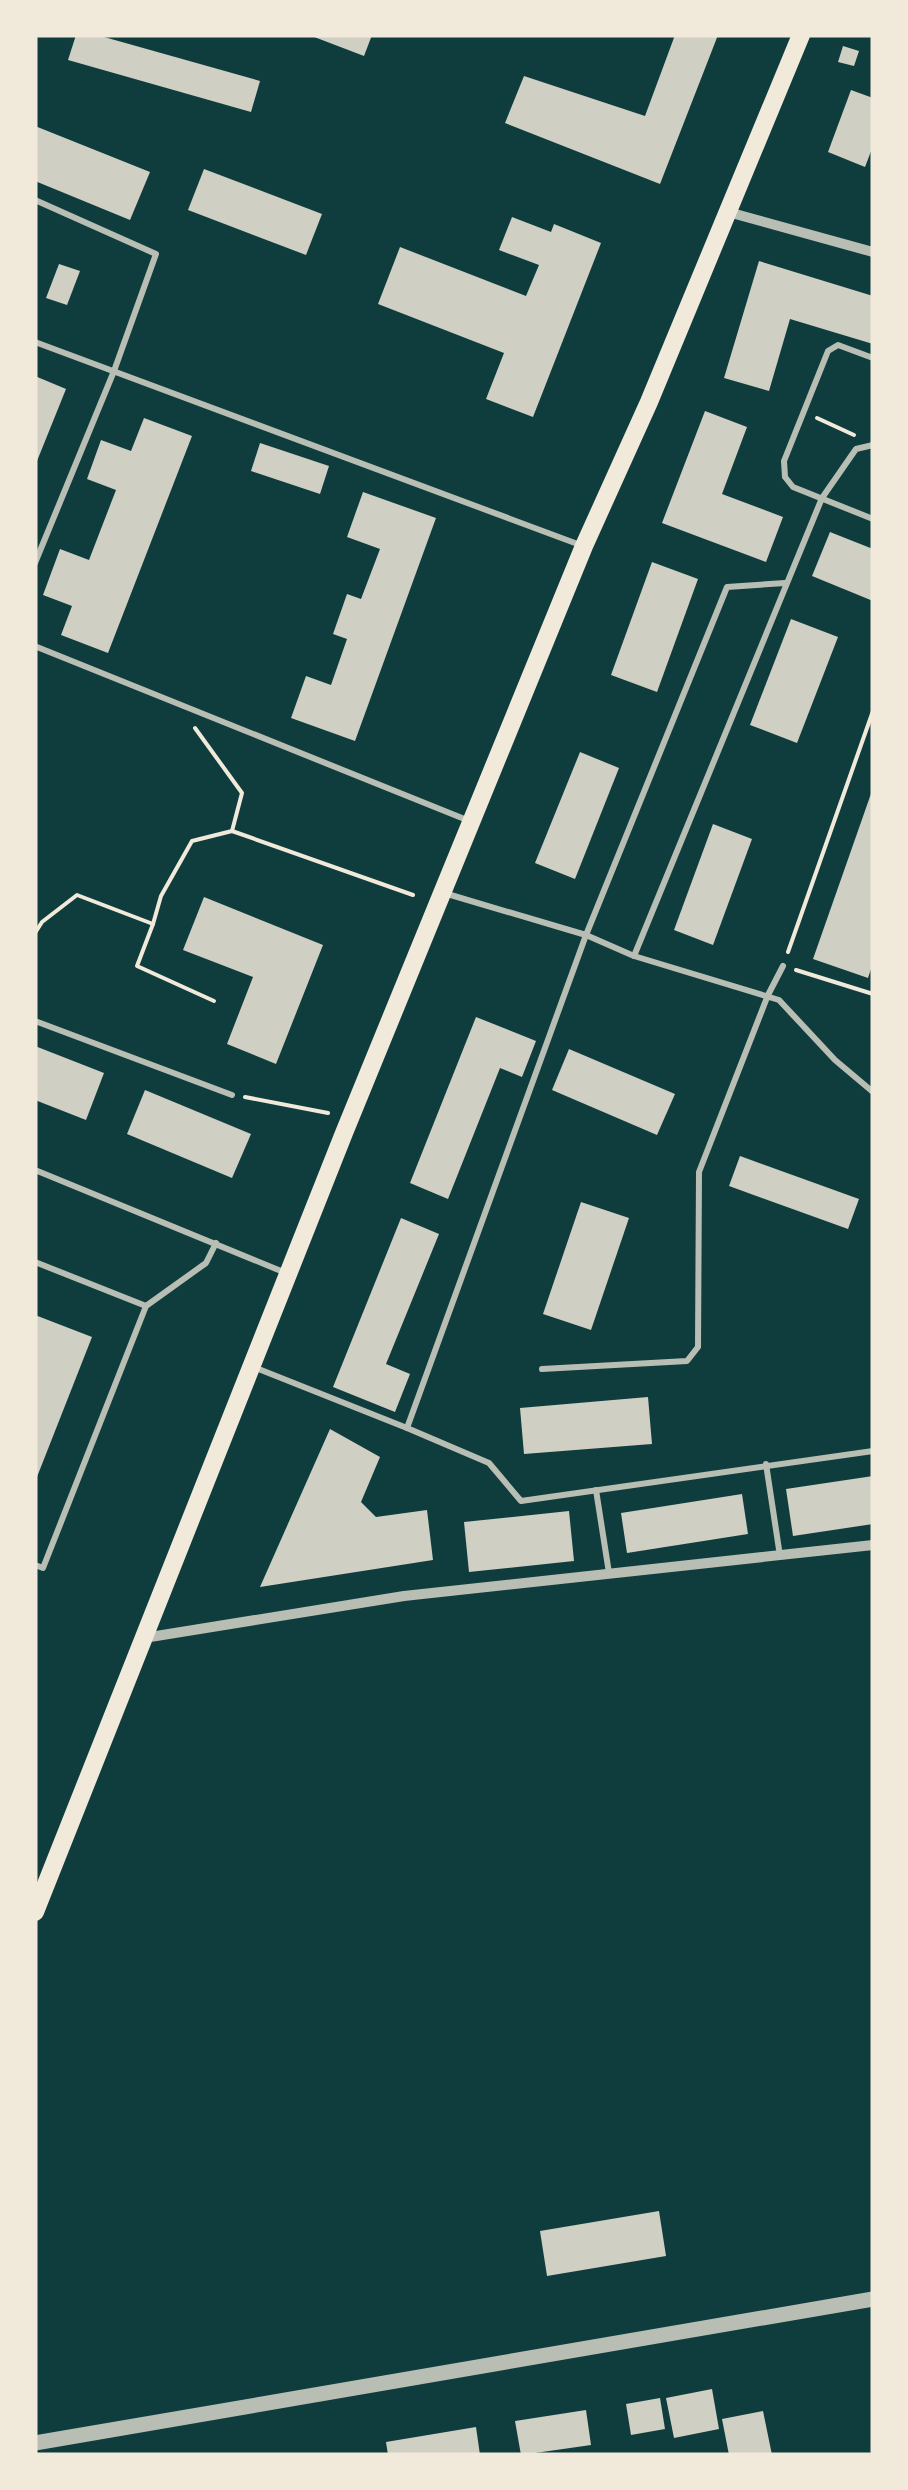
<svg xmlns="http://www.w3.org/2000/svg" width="908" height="2490" viewBox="0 0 908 2490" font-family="'Alegreya Sans',sans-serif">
  <rect width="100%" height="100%" fill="#0f3d3e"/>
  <g fill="#cfcfc3">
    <polygon points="76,35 97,35 260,81 251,112 68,60"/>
    <polygon points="309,35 372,35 364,56"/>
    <polygon points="675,35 718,35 660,184 505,123 524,76 645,116"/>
    <polygon points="843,46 859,51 854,66 838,62"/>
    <polygon points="851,90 873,98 873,146 865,167 828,152"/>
    <polygon points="35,126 150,172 130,220 35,181"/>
    <polygon points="204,169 322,214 306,255 188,210"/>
    <polygon points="512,217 551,232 554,224 601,243 533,417 486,399 504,353 378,304 400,247 526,296 539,265 499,250"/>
    <polygon points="759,261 873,296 873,344 790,319 769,391 724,378"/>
    <polygon points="59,264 80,271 67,305 46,298"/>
    <polygon points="35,376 66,389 35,466"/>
    <polygon points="705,411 747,427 722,494 783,517 766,562 662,523"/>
    <polygon points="144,418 192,436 108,653 61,635 72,606 43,595 60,549 89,560 116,490 87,479 101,440 131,451"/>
    <polygon points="260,443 329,466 320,494 251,471"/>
    <polygon points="363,492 436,518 355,741 291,718 306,676 331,685 347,639 333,634 347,594 361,599 380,549 347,537"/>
    <polygon points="830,532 873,549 873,601 812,576"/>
    <polygon points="652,562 698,579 657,692 611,675"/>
    <polygon points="791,619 838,637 797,743 750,725"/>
    <polygon points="580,752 619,768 575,879 535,863"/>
    <polygon points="873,788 873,963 868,978 813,959"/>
    <polygon points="713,824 752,839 713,945 674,930"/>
    <polygon points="204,897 323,945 276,1064 227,1044 253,977 183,950"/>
    <polygon points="476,1017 536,1041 522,1077 500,1068 448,1199 410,1183"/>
    <polygon points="35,1046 104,1073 86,1120 35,1100"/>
    <polygon points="569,1049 675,1094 657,1135 552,1090"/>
    <polygon points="145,1090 251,1134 232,1178 127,1134"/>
    <polygon points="740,1156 859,1199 848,1229 729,1186"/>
    <polygon points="581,1202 629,1218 591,1330 543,1314"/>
    <polygon points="401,1218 439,1234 386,1364 410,1374 395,1412 333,1387"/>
    <polygon points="35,1315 92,1337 35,1482"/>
    <polygon points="648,1397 652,1444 524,1454 520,1408"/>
    <polygon points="330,1429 380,1457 361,1502 376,1517 427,1510 433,1560 260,1587"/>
    <polygon points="873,1476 873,1524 793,1536 786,1489"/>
    <polygon points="742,1494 748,1534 627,1553 621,1513"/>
    <polygon points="569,1511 574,1561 469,1572 464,1522"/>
    <polygon points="659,2211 666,2256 547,2276 540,2231"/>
    <polygon points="712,2389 719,2429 674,2438 666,2398"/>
    <polygon points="660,2398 665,2429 631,2435 626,2404"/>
    <polygon points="586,2410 591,2445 521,2455 515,2421"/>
    <polygon points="763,2411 772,2455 729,2455 722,2419"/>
    <polygon points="476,2427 480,2455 388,2455 386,2442"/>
  </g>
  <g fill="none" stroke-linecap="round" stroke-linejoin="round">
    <g stroke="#f1e9da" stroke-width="4">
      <polyline points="817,418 854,435"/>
      <polyline points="195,728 242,793 232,831"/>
      <polyline points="153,924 137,966 214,1001"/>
      <polyline points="35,933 42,922 77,895 153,924 161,896 192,841 232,831 413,895"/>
      <polyline points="788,952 873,711"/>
      <polyline points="796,970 873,994"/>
      <polyline points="245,1097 328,1113"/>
    </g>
    <g stroke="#b8beb3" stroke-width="6">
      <polyline points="35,200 156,254 114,371 35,563"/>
      <polyline points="35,342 583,546"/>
      <polyline points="873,358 838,345 828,351 784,461 785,477 793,487 873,519"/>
      <polyline points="37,647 467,820"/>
      <polyline points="444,893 586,935 634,956 779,1000 835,1060 873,1092"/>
      <polyline points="634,956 822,498 856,449 873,445"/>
      <polyline points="35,1021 232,1095"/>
      <polyline points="35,1170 286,1273"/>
      <polyline points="35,1262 146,1306"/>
      <polyline points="256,1368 407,1428 586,935 727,587 785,583"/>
      <polyline points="542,1369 687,1361 698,1347 699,1172 768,995 783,966"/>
      <polyline points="407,1428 489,1463 521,1501 873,1451"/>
      <polyline points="766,1464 780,1556"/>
      <polyline points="596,1490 609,1573"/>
      <polyline points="35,1565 43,1568 146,1306 206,1263 216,1243"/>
    </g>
    <g stroke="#b8beb3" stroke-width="10">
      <polyline points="728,212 873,252"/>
      <polyline points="144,1638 404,1596 873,1545"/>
    </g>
    <polyline stroke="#b8beb3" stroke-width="15" points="35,2443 873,2299"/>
    <polyline stroke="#f1e9da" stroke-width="18" points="35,1912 344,1133 584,546 649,402 801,35"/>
  </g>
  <rect width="908" height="2490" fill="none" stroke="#f1e9da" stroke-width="75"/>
</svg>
